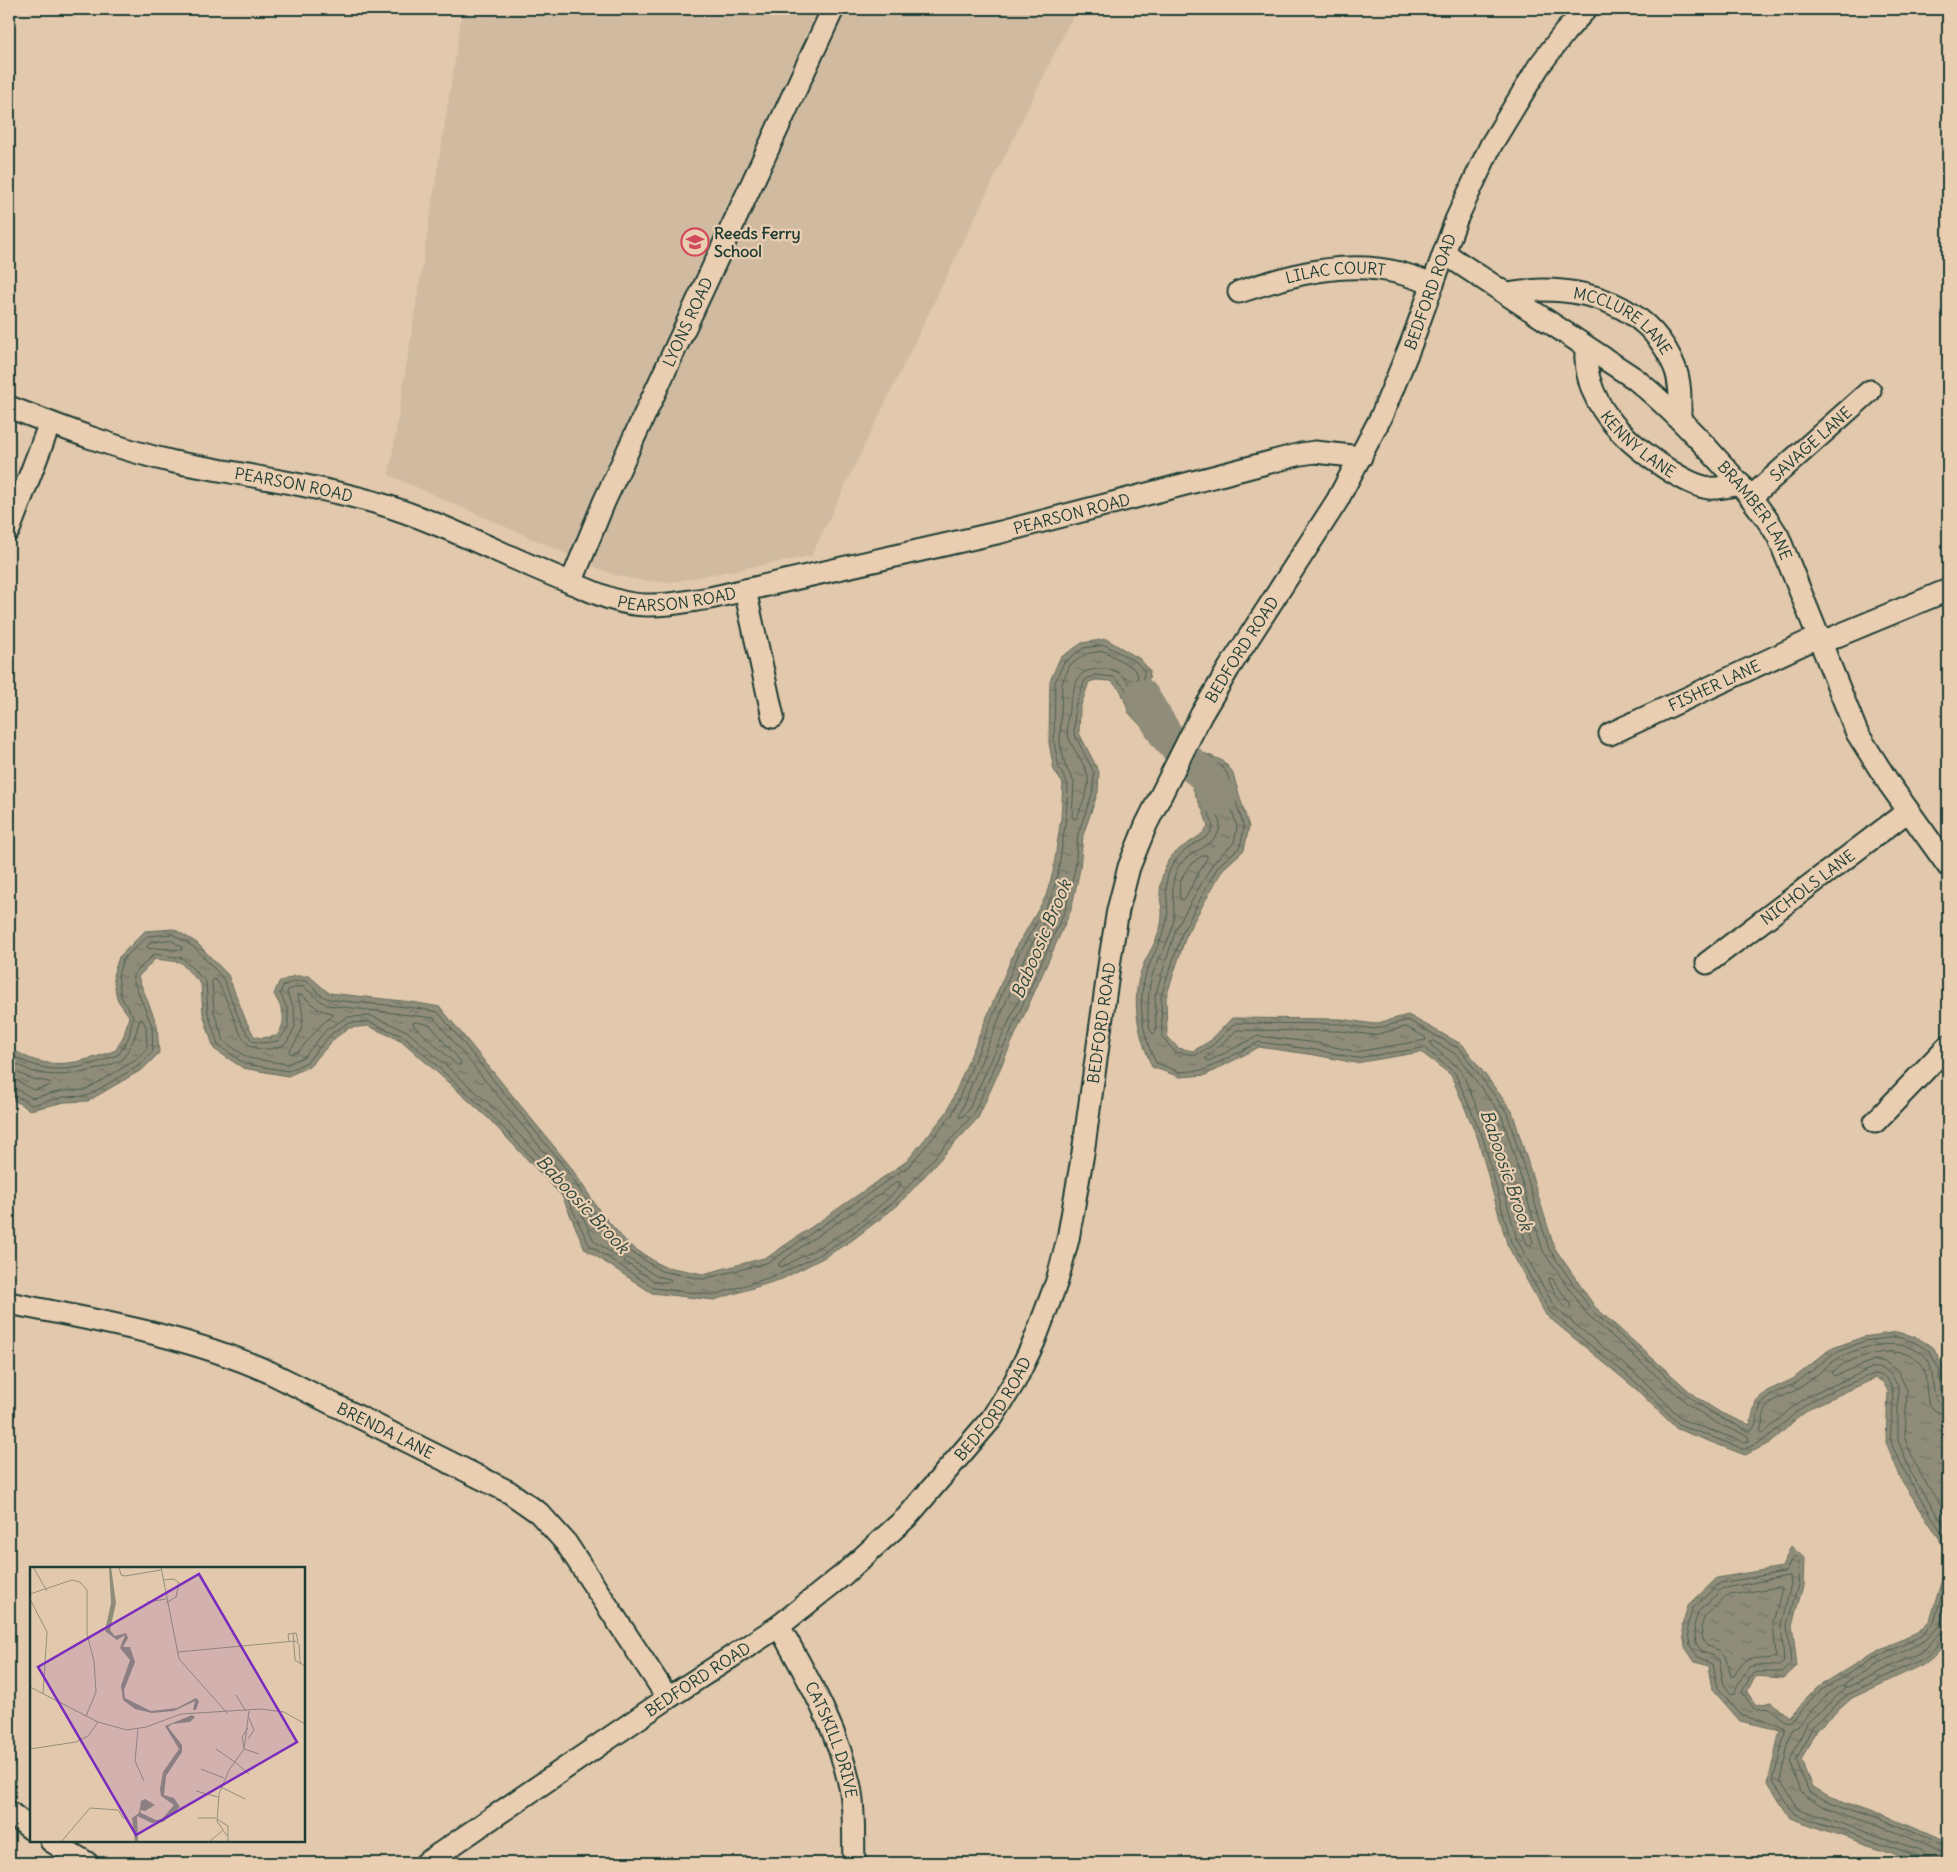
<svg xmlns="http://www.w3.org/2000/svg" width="1957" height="1872" viewBox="0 0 1957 1872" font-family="Delius,sans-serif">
  <defs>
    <pattern id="water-ripples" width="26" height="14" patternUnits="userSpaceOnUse" patternTransform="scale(1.25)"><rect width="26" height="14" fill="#8f8d7a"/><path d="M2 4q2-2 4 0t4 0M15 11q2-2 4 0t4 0" fill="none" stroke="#747465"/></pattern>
  </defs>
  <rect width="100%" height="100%" fill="#e2c8ac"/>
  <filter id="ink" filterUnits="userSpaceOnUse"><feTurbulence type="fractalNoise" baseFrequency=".02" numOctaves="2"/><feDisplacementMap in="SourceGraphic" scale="10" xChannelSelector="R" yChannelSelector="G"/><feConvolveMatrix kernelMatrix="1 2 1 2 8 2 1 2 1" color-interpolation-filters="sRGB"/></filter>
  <g filter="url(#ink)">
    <polygon fill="#d0bba1" points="463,9 1076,9 811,556 671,582 643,581 614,575 389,475"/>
    <g fill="url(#water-ripples)" stroke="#626d5e">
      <path d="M 1106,639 L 1140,659 L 1150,671 L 1148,686 L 1168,715 L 1166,735 L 1155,741 L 1129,713 L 1121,691 L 1111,681 L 1096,680 L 1089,682 L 1080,708 L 1079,733 L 1099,772 L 1098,792 L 1083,835 L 1080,869 L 1071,910 L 978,1118 L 897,1206 L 851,1241 L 823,1258 L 782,1279 L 714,1300 L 652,1293 L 585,1249 L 562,1196 L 488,1118 L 402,1041 L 368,1026 L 349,1028 L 335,1038 L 310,1066 L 288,1076 L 243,1068 L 214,1049 L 203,1014 L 201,984 L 180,962 L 155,959 L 138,977 L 157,1025 L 159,1053 L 143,1069 L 88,1101 L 65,1102 L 30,1110 L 9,1097 L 9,1048 C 18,1052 28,1059 38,1061 C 65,1068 91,1059 116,1050 L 124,1035 L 129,1016 L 117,999 L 113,975 L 119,957 L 145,931 L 174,929 L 197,943 L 228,975 L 246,1021 L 254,1036 L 261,1038 L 277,1036 C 288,1019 283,1011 274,994 L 279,982 L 294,976 L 309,976 L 329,993 L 412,1002 L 440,1007 L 570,1166 L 601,1213 L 629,1245 L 662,1266 L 703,1274 L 768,1257 L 907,1161 L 947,1112 L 1015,950 L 1046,896 L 1053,872 L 1061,818 L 1063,784 L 1054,770 L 1049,743 L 1050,681 L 1060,658 L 1082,643 Z"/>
      <path d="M 1204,753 L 1223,761 L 1232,771 L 1249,827 L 1244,850 L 1223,869 L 1187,933 L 1166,997 L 1167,1036 L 1178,1048 L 1193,1051 L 1210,1041 L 1232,1018 L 1341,1019 L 1374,1024 L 1408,1015 L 1463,1045 L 1512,1111 L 1554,1247 L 1595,1307 L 1696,1397 L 1721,1413 L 1750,1425 L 1756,1401 L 1767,1391 L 1793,1379 L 1830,1349 L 1863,1337 L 1897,1332 L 1916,1337 L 1934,1348 L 1943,1367 L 1948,1424 L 1948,1640 L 1930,1661 L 1852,1698 L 1816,1730 L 1801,1761 L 1812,1787 L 1831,1797 L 1901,1822 L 1948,1843 L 1948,1863 L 1920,1863 L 1790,1818 L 1768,1783 L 1780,1730 L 1740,1721 L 1713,1690 L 1709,1666 L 1695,1662 L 1685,1647 L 1682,1625 L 1688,1606 L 1717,1578 L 1782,1567 L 1791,1546 L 1804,1558 L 1803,1586 L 1792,1625 L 1797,1666 L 1784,1678 L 1755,1676 L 1747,1692 L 1756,1705 L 1772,1702 L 1789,1717 L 1818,1687 L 1868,1656 L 1919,1631 L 1930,1620 L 1948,1559 L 1939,1538 L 1902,1481 L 1886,1442 L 1888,1391 L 1883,1382 L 1876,1378 L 1814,1406 L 1796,1419 L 1772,1442 L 1745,1455 L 1677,1429 L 1636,1389 L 1546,1315 L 1507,1244 L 1478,1139 L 1451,1075 L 1421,1052 L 1356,1063 L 1315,1055 L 1259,1047 L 1206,1075 L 1180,1077 L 1152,1067 C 1138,1034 1129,998 1144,963 C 1151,949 1161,934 1162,917 C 1163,910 1160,902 1160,895 C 1160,884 1163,870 1168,861 C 1178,845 1200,840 1208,827 C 1203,802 1188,794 1191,764 Z"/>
    </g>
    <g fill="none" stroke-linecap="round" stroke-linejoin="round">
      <g stroke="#4c5d50" stroke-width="1">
        <path d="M 1104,651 L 1132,667 L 1138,674 L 1136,686 L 1132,688 C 1126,678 1118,669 1105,669 C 1098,669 1090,669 1083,673 C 1072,681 1065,723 1068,735 C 1072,749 1083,760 1087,773 C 1092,787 1081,805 1077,818 L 1074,819 L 1072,817 L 1074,782 L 1065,765 L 1060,742 L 1062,683 L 1070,665 L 1086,654 Z"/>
        <polygon points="1137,694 1140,695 1156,717 1155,721 1152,721 1139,708 1135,697"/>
        <path d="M 1207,766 L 1216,770 L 1222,777 L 1237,827 L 1234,843 L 1213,863 L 1176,929 L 1155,996 L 1156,1032 L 1153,1034 C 1148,1028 1148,1020 1148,1013 C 1148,998 1149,981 1155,968 C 1162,952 1172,936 1174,918 C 1175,901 1169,886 1177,869 C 1186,851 1213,848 1219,831 C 1225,815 1199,791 1202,770 Z"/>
        <path d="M 1204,855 L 1207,855 L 1207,858 L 1184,900 L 1181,900 C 1174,882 1189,863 1204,855 Z"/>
        <polygon points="1059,901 1060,906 1052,927 968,1111 962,1117 960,1118 959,1115 1025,956 1056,902"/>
        <polygon points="171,940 182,947 182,950 156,948 149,949 147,947 151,942"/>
        <path d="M 214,979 L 218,982 C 222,991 227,1001 231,1010 C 241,1039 247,1057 282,1046 L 287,1042 L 295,1027 L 294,1008 L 287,993 L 288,990 L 296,987 L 304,987 L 322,1002 L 327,1005 L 434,1018 L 558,1169 L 558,1171 L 554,1172 L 496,1110 L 407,1031 L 371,1016 L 348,1017 L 327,1029 L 304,1057 L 287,1064 L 248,1058 L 224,1041 L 214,1012 L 212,982 Z"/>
        <path d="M 298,995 L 302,995 L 318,1009 L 331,1013 L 333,1015 L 321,1025 L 299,1051 L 291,1054 L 289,1051 C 300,1038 306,1023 301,1006 C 300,1001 298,999 298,995 Z"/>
        <polygon points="416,1022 430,1025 461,1062 460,1065 457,1065 414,1026 413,1023"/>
        <polygon points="1406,1027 1425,1037 1426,1040 1356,1052 1317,1043 1258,1036 1209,1061 1205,1059 1237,1030 1340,1031 1374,1035"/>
        <polygon points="1433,1041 1456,1054 1502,1116 1543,1251 1586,1313 1689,1405 1716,1423 1748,1436 1749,1441 1744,1442 1683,1420 1643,1380 1555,1308 1517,1240 1489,1136 1461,1070 1431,1045 1430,1043"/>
        <path d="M 9,1054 C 17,1058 25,1062 34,1065 C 61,1075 94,1065 119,1054 L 129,1037 L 133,1016 L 121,997 L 118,975 L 123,959 L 148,936 L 172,934 L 194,947 L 223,978 L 241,1024 L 252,1041 L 261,1043 L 278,1041 L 288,1028 L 288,1010 L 280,993 L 283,986 C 317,970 309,995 330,999 C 365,1005 402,1004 438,1012 L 566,1169 L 597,1216 L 627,1249 L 661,1271 L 703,1279 L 770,1262 L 910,1165 L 952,1115 L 1019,953 L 1051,898 L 1058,873 L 1066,818 L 1068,785 L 1059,768 L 1054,742 L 1055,682 L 1064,662 L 1084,648 L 1105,645 L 1136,662 L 1144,671 L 1143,688 L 1162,716 L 1161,731 L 1156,734 L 1134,711 L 1125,688 L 1114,677 L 1095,675 L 1085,680 L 1075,707 L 1074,733 L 1094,773 L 1093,791 L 1078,834 L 1075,869 L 1066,908 L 973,1115 L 894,1202 L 848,1237 L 821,1254 L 780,1274 L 714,1295 L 654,1288 L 589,1245 L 565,1193 L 491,1115 L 405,1037 L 369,1022 L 348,1023 L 331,1034 L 307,1062 L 288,1071 L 245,1064 L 218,1045 L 208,1013 L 206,982 L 182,958 L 154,954 L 133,975 L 133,980 L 152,1026 L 153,1051 L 140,1065 L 87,1096 L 64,1097 L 31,1105 L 13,1094 L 9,1093"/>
        <path d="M 9,1061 C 17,1064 26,1069 34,1072 C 60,1079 99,1072 123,1059 L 134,1039 L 140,1019 L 143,1020 L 146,1027 L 147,1048 L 136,1060 L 85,1090 L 63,1091 L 32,1098 L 15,1088 L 9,1087"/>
        <polyline points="9,1069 32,1079 49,1082 51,1084 49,1086 33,1090 18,1081 9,1079"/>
        <path d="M 897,1182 L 900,1182 L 901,1185 C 869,1222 824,1245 782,1267 L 779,1266 L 779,1263 C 817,1234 858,1210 897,1182 Z"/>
        <polygon points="1513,1188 1517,1190 1533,1242 1531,1245 1528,1245 1524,1237 1512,1191"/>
        <polygon points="583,1209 586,1210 622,1254 622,1257 619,1258 594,1241 581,1213"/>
        <polygon points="625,1258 628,1258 656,1276 670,1279 671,1282 656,1282 625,1262"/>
        <polygon points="1550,1278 1553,1279 1571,1306 1570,1309 1568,1309 1561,1303 1549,1281"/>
        <path d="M 1948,1400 L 1944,1400 L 1941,1396 L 1939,1369 L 1929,1351 L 1914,1342 L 1897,1337 L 1864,1341 L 1833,1354 L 1796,1383 L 1770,1395 L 1761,1404 L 1755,1426 L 1751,1430 L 1747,1430 L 1719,1417 L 1693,1400 L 1591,1310 L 1549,1249 L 1507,1113 L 1460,1049 L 1408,1020 L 1374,1029 L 1340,1024 L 1235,1023 L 1213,1045 L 1196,1055 L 1175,1052 L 1162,1037 L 1161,996 L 1183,931 L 1218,866 L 1240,847 L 1244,828 L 1227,773 L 1220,765 L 1206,759 L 1196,766 C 1191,790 1210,806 1213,828 C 1208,840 1196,841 1187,849 C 1182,853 1177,858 1174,863 C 1160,881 1170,901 1167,919 C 1164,936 1155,950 1149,966 C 1136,997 1141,1033 1156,1063 L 1180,1072 L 1204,1070 L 1259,1042 L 1316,1050 L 1356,1058 L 1424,1048 L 1455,1073 L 1483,1138 L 1511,1242 L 1550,1312 L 1639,1385 L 1680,1425 L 1744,1449 C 1774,1439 1785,1418 1810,1402 C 1830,1390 1854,1382 1874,1374 C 1905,1375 1888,1423 1891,1441 C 1892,1447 1896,1453 1899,1459 C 1912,1490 1935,1515 1948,1547"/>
        <path d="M 1948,1407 C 1925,1405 1939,1370 1925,1356 C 1922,1353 1915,1350 1911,1348 C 1891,1339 1852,1348 1834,1361 C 1822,1369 1811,1381 1798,1389 C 1788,1395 1775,1397 1768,1406 C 1763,1412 1763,1423 1760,1431 L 1762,1433 L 1765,1432 L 1789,1410 L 1807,1397 L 1872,1368 L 1879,1368 L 1890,1373 L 1898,1386 L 1898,1440 L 1912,1476 L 1948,1531"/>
        <path d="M 1948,1414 C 1916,1413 1933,1379 1920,1362 C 1902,1341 1847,1357 1831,1373 L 1834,1376 L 1875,1360 L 1885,1362 L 1898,1371 L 1907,1390 L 1905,1439 L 1919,1472 L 1948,1517"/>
        <polygon points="1790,1576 1791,1584 1781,1625 1784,1662 1779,1666 1756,1665 1749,1667 1737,1686 1735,1694 1732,1695 1724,1685 1719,1660 1714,1656 1702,1652 1696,1643 1694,1626 1698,1612 1722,1589"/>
        <path d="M 1781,1587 L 1782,1589 L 1773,1622 L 1776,1657 C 1755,1664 1750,1647 1734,1676 L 1731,1676 L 1725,1656 L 1719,1650 L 1707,1646 L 1703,1640 L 1701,1627 L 1705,1616 L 1726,1596 Z"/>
        <polyline points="1948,1631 1939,1634 1923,1651 1848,1687 1845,1687 1845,1689 1807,1723 1790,1761 1801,1792 1806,1797 1826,1808 1896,1832 1942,1853 1948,1853"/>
        <polyline points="1948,1638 1943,1639 1927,1657 1848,1694 1812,1727 1796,1761 1809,1792 1829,1802 1899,1826 1948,1847"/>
        <polyline points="1922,1863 1921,1859 1918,1856 1794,1814 1773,1781 1785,1732 1784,1728 1780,1725 1742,1716 1718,1688 1713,1664 1698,1657 1690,1645 1687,1626 1693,1608 1720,1583 1784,1572 1787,1569 1792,1557 1796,1557 1799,1561 1798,1585 1787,1625 1791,1664 1782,1672 1753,1672 1742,1692 1754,1709 1770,1708 1785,1721 1790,1722 1821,1690 1871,1660 1923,1635 1934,1621 1948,1576"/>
        <polyline points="1928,1863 1927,1856 1920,1850 1798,1809 1780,1780 1792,1728 1798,1725 1825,1696 1842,1685 1845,1686 1845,1683 1874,1666 1926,1640 1940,1625 1948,1599"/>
      </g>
      <polyline stroke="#8f8d7a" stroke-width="34" points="1142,696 1166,735 1191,764 1210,780 1219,799"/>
      <g stroke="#1f3d34" stroke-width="25">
        <g id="minor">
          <path id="s1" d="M 1444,253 L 1634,378 C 1665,403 1692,431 1719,461 C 1741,485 1761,508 1778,536 L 1857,733 L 1890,785 L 1948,866"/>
          <path id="s2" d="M 1239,292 C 1290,275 1346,259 1400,273 C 1411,276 1422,280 1433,284"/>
          <path id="s3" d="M 1508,294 C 1519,293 1531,290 1542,290 C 1599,290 1653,312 1675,368 C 1681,383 1680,402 1680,417"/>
          <path id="s4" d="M 1586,348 C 1583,402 1622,439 1664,467 C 1676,475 1695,486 1709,488 C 1720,489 1729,486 1740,484"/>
          <path id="s5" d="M 9,407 C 63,428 117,449 174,462 C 189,465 204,467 219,470 C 270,479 324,488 374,502 C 442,522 502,555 567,581 C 592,591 618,605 646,605 C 667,606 689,601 710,598 L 1001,532 L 1301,454 L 1315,452 L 1361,457"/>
          <path id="s6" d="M 1751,497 L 1870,391"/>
          <polyline points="9,530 50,423"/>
          <path id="s7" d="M 571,583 L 604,502 L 833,9"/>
          <polyline points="745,590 773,717"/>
          <polyline points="1820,643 1948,590"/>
          <path id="s8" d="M 1610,734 L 1818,637"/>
          <path id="s9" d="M 1707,963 L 1908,811"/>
          <polyline points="1875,1122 1948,1046"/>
          <path id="s10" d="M 9,1303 C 97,1321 186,1335 269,1372 L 509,1492 L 539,1513 L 566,1543 L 668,1698"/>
          <path id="s11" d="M 779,1626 C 807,1677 838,1729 850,1787 C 855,1811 853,1838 854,1863"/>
          <polyline points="9,1812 31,1829"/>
          <polyline points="51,1841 87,1863"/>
          <path id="s12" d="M 426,1863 L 668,1698 L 779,1626 L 843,1575 L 907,1517 L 992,1418 L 1015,1381 L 1034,1342 L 1057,1281 L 1068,1239 L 1083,1153 L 1111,952 L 1118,910 L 1129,867 L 1146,825 L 1201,715 L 1229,668 L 1337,501 L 1381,417 L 1411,344 L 1456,220 L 1491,145 L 1539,66 L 1565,32 L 1586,9"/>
        </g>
      </g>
      <use href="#minor" stroke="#eaceb1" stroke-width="21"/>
    </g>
  </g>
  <defs>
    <g id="school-ring" transform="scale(1.4375)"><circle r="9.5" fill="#eaceb1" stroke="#d1495b" stroke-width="1.5"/><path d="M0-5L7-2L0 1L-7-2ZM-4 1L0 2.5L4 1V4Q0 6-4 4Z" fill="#d1495b"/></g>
  </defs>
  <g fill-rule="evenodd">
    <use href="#school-ring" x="695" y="242"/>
  </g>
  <g text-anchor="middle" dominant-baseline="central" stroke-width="4.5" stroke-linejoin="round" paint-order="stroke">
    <g font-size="16" font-weight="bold" fill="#1f3d34" stroke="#eaceb1" text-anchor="start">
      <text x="714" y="233">Reeds Ferry<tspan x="714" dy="18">School</tspan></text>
    </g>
    <g font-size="16" fill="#1f3d34" stroke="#eaceb1">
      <text stroke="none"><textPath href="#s2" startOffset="99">LILAC COURT</textPath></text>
      <text stroke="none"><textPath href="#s12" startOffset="1948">BEDFORD ROAD</textPath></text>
      <text stroke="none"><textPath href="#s7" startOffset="286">LYONS ROAD</textPath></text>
      <text stroke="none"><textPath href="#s3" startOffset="124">MCCLURE LANE</textPath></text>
      <text stroke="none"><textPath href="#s4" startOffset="115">KENNY LANE</textPath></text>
      <text stroke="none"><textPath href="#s6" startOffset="80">SAVAGE LANE</textPath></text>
      <text stroke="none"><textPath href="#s5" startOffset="296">PEARSON ROAD</textPath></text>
      <text stroke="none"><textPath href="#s1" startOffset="408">BRAMBER LANE</textPath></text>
      <text stroke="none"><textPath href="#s5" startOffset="1106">PEARSON ROAD</textPath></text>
      <text stroke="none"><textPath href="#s5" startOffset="701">PEARSON ROAD</textPath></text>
      <text stroke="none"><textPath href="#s12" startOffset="1542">BEDFORD ROAD</textPath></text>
      <text stroke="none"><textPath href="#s8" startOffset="115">FISHER LANE</textPath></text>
      <text stroke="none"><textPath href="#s9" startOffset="126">NICHOLS LANE</textPath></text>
      <text stroke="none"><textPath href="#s12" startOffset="1138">BEDFORD ROAD</textPath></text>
      <text stroke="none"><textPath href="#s12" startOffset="732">BEDFORD ROAD</textPath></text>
      <text stroke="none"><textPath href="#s10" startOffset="400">BRENDA LANE</textPath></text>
      <text stroke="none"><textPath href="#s12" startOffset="328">BEDFORD ROAD</textPath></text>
      <text stroke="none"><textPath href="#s11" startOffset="126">CATSKILL DRIVE</textPath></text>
    </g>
    <g font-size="18" font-style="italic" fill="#2a453b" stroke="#eaceb1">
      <text transform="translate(1041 939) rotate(-67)">Baboosic Brook</text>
      <text transform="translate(1507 1170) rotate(71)">Baboosic Brook</text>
      <text transform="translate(583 1204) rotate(47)">Baboosic Brook</text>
    </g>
  </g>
  <g transform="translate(30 1567)">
    <rect width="275" height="275" fill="#e2c8ac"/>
    <path d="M 79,0 L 81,0 L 86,36 L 80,63 L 85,69 L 96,66 L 98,71 L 93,80 L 100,80 L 105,95 L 94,123 L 95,131 L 121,144 L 147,141 L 166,131 L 169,134 L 166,143 L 163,143 L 165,134 L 144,144 L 122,146 L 105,142 L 93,133 L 91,119 L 100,93 L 90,81 L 95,68 L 87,73 L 75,64 L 81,36 ZM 162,148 L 165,150 L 160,155 L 142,157 L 138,160 L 152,178 L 152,185 L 136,209 L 134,228 L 144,231 L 150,240 L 133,255 L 122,256 L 107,249 L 108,275 L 105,275 L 102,251 L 109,246 L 111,234 L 115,232 L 125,238 L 115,244 L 110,243 L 111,246 L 126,253 L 132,252 L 144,238 L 131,229 L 130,222 L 133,205 L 149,182 L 135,159 Z" fill="#8f8d7a"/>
    <path fill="none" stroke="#94907c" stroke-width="1" d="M 3,0 L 17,24M 89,0 L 91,8 L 95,9 L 131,3M 131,0 L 149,92 L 198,147M 133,13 L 144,12 L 149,16 L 146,30 L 136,36M 0,27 L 42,13 L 50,15 L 57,23 L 57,67 L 64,94 L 66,125 L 56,149M 0,32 L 17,65 L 13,127M 117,35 L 136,32M 263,66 L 265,93 L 271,97M 259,74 L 258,67 L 266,66 L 268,75M 148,85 L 265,74 L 269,77 L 270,95 L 275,100M 0,120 L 68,155 L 97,163 L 116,160 L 151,147 L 231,142 L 254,145 L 275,157M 206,128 L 216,144M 108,162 L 105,194 L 114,214M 218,172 L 224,163 L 219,151M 214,181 L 212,170 L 218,161M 0,182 L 46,175 L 58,169 L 68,155M 186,182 L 205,195M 214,182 L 229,187M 205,195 L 219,207M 171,202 L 194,211M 191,220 L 215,232M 166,224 L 188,230M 168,251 L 186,251M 187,252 L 198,259 L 198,275M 197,269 L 187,254 L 189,227 L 199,203 L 214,182 L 219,144M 31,275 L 60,241 L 88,243 L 94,252M 179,275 L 192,264"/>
    <path fill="#7b2cbf" fill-opacity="0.15" stroke="#7b2cbf" stroke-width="2.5" d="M 169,7 L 267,175 L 106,268 L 8,100 Z"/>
    <rect width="275" height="275" fill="none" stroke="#1f3d34" stroke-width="2.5"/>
  </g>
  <rect width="1957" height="1872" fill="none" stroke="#eaceb1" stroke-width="30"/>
  <rect x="15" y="15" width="1927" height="1842" fill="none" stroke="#1f3d34" stroke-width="2" filter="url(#ink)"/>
</svg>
